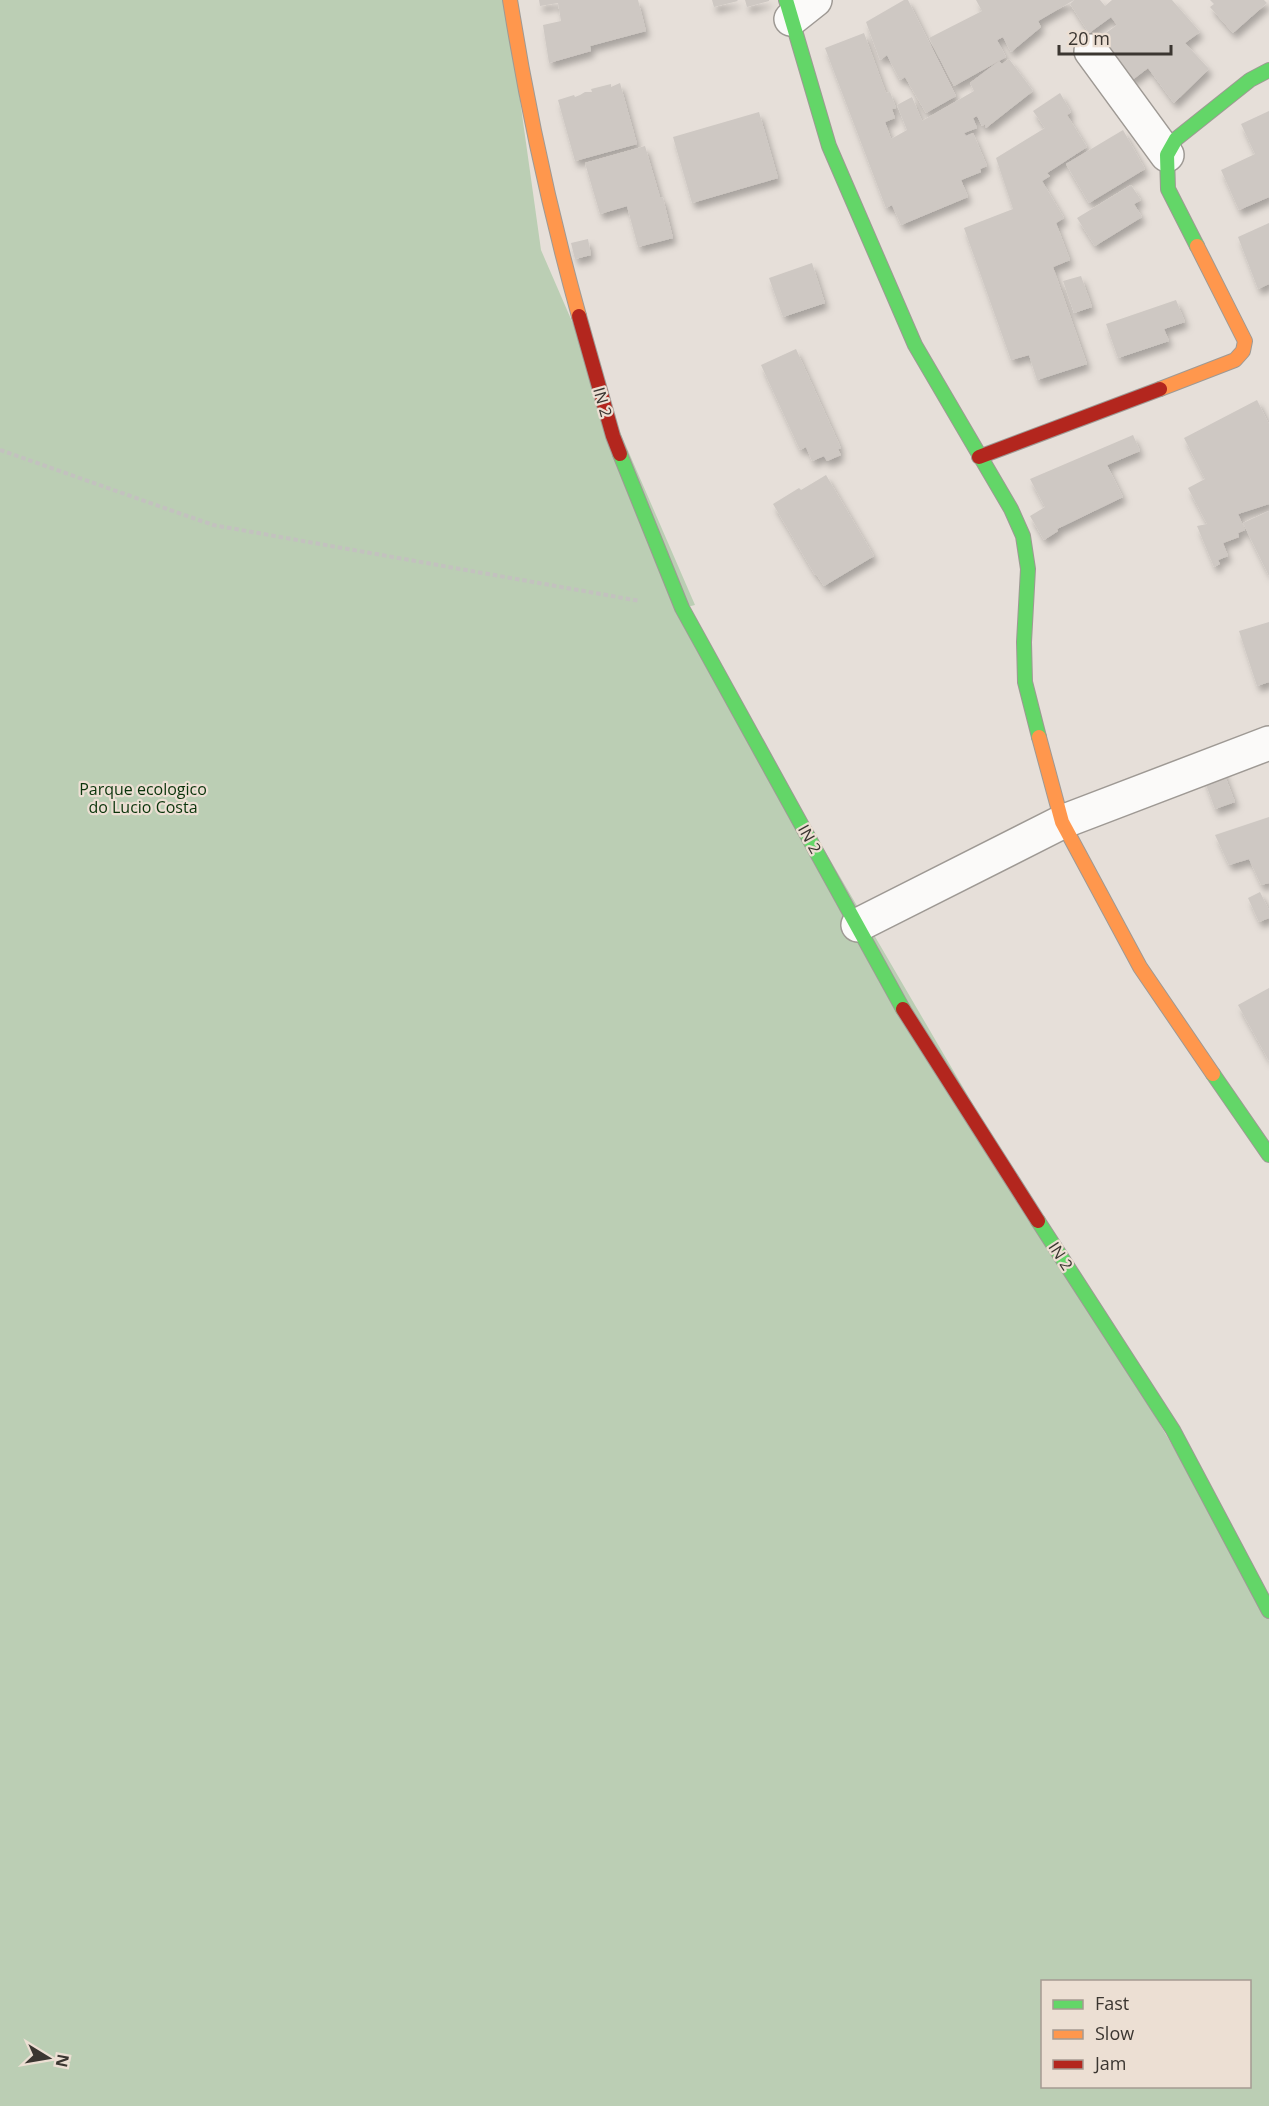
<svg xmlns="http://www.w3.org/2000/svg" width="1269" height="2106" viewBox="0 0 1269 2106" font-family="'Open Sans',sans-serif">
  <defs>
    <filter id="shadow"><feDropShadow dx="3.5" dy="6" stdDeviation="3" flood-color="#0004"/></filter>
  </defs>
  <rect width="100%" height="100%" fill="#e6dfd9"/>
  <path fill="#bbceb4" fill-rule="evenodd" d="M 0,0 L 506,0 L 541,250 L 695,605 L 683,608 L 1269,1611 L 1269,2106 L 0,2106 ZM 1042,1982 L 1250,1982 L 1250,2086 L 1042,2086 Z"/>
  <g fill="#cec8c3" filter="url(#shadow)">
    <polygon points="539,0 638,0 646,31 590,46 591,51 549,63 543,25 561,21 558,3 540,6"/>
    <polygon points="712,0 737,0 738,1 714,7"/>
    <polygon points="745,0 769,0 769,1 747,7"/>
    <polygon points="904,0 908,0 956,96 926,113 905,77 900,80 887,55 880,60 866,22"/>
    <polygon points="976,0 1074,0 1038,21 1041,27 1011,52 1003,37 997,40 1006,57 954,86 929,38 982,11"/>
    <polygon points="1074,0 1100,0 1105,6 1112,0 1172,0 1200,32 1185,43 1209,69 1174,103 1148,68 1131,81 1099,38 1117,25 1111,17 1089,33 1070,4"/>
    <polygon points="1210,0 1264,0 1267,3 1233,33 1210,7 1214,4"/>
    <polygon points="864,33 886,93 890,92 896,108 892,109 895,118 885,122 891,139 907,130 897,105 912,97 922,121 974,91 970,83 999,61 1002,64 1009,59 1033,91 986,128 985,124 982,126 977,116 973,118 977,128 964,133 966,136 973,133 987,166 980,169 981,172 961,180 968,197 901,225 892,205 886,208 825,48"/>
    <polygon points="620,83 637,144 575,161 558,100 574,95 575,97 580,95 585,92 592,92 591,89 611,84 611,87"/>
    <polygon points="1060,93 1071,112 1067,115 1087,147 1047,173 1050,176 1042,181 1064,218 1056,223 1070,260 1053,267 1087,364 1037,380 1029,355 1011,360 964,228 1013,209 996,158 1045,128 1033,111"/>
    <polygon points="1269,111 1269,197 1239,210 1221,170 1255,154 1241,124"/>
    <polygon points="759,112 778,178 692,203 673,137"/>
    <polygon points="1123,130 1145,169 1089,203 1066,164"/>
    <polygon points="645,146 660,197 663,198 673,238 638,247 627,206 600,214 585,163"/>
    <polygon points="1131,185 1141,200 1134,204 1142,217 1095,246 1077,218"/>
    <polygon points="1269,223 1269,284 1258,289 1238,237"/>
    <polygon points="588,239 591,255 575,259 571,243"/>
    <polygon points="812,263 825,303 783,317 769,278"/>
    <polygon points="1081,276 1092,307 1074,313 1063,281"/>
    <polygon points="1176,300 1185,322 1164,329 1169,341 1118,358 1106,324"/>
    <polygon points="796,349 841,448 838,449 841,455 827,461 824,456 812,461 806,447 800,450 761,365"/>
    <polygon points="1257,400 1269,424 1269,504 1238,514 1245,530 1238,533 1239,537 1223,543 1228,556 1218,560 1220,564 1214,567 1197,526 1207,524 1188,488 1205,479 1184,438"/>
    <polygon points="1133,435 1140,451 1107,465 1123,497 1057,529 1058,531 1044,540 1030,516 1045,507 1030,479"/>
    <polygon points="826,475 874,556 824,586 816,574 815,575 773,504 799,488 801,490"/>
    <polygon points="1269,511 1269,576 1243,523"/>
    <polygon points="1269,622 1269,682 1257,686 1239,631"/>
    <polygon points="1220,763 1235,802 1215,809 1201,771"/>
    <polygon points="1269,817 1269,883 1261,885 1249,859 1229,865 1215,835"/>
    <polygon points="1260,892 1269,910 1269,918 1259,922 1248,898"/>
    <polygon points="1269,988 1269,1061 1238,1005"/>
  </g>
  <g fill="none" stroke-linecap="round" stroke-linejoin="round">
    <g stroke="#9e9994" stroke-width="36">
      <g id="street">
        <polyline points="791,19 815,0"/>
        <polyline points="1091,51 1167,155"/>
        <polyline points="858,925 1062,822 1269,743"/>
      </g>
    </g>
    <g stroke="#9e9994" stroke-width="16">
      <g id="fast">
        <polyline points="786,0 829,146 915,345 1011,509 1023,536 1028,569 1024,642 1025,682 1039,737"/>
        <polyline points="1197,246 1168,189 1167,155 1176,139 1250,80 1269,70"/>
        <polyline points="620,454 682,608 903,1009"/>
        <polyline points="1213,1074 1269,1155"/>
        <polyline points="1038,1221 1173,1430 1269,1611"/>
      </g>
    </g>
    <g stroke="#9e9994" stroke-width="16">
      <g id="slow">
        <path d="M 510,0 C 527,106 550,212 579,316"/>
        <polyline points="1160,389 1235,360 1243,351 1245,341 1197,246"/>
        <polyline points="1039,737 1062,822 1140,967 1213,1074"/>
      </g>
    </g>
    <g stroke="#9e9994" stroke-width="16">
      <g id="jam">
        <polyline points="579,316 613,436 620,454"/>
        <polyline points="979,457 1160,389"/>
        <polyline points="903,1009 1038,1221"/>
      </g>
    </g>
    <polyline stroke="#c3c1bf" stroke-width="4" stroke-dasharray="4.5 3" stroke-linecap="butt" points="0,450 213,525 640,601"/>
    <use href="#street" stroke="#fbfaf9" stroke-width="33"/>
    <use href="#fast" stroke="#63d668" stroke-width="14"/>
    <use href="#slow" stroke="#ff974d" stroke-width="14"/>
    <use href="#jam" stroke="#b3261e" stroke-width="14"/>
  </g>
  <g text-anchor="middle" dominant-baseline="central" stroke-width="4.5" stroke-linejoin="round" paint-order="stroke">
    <g font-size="16" fill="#3b3631" stroke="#ecdfd3">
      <text transform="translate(603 402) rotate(74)">IN 2</text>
      <text transform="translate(810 839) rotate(61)">IN 2</text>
      <text transform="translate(1061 1256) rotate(57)">IN 2</text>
    </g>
    <g font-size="16" fill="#0a340b" stroke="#ecdfd3">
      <text x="143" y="789">Parque ecologico<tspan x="143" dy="18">do Lucio Costa</tspan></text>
    </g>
  </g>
  <rect x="1041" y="1980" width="210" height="108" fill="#ecdfd3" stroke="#a59b92" stroke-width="1.5"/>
  <rect x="1053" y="2000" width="30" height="9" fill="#63d668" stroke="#a59b92" stroke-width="1.5"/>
  <text x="1095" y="2010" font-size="18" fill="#3b3631">Fast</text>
  <rect x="1053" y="2030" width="30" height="9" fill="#ff974d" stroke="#a59b92" stroke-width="1.5"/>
  <text x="1095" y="2040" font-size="18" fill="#3b3631">Slow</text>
  <rect x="1053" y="2060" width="30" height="9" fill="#b3261e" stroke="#a59b92" stroke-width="1.5"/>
  <text x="1095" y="2070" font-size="18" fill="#3b3631">Jam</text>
  <g transform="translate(48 2058) rotate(101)" stroke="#ecdfd3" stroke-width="4.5" paint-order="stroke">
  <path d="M0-4.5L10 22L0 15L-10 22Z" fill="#3b3631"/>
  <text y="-9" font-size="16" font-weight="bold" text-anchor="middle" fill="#3b3631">N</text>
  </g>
  <path d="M1059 45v9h112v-9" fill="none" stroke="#3b3631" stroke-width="3"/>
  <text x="1068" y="45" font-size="18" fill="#3b3631" stroke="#ecdfd3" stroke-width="4.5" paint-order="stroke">20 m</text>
</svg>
